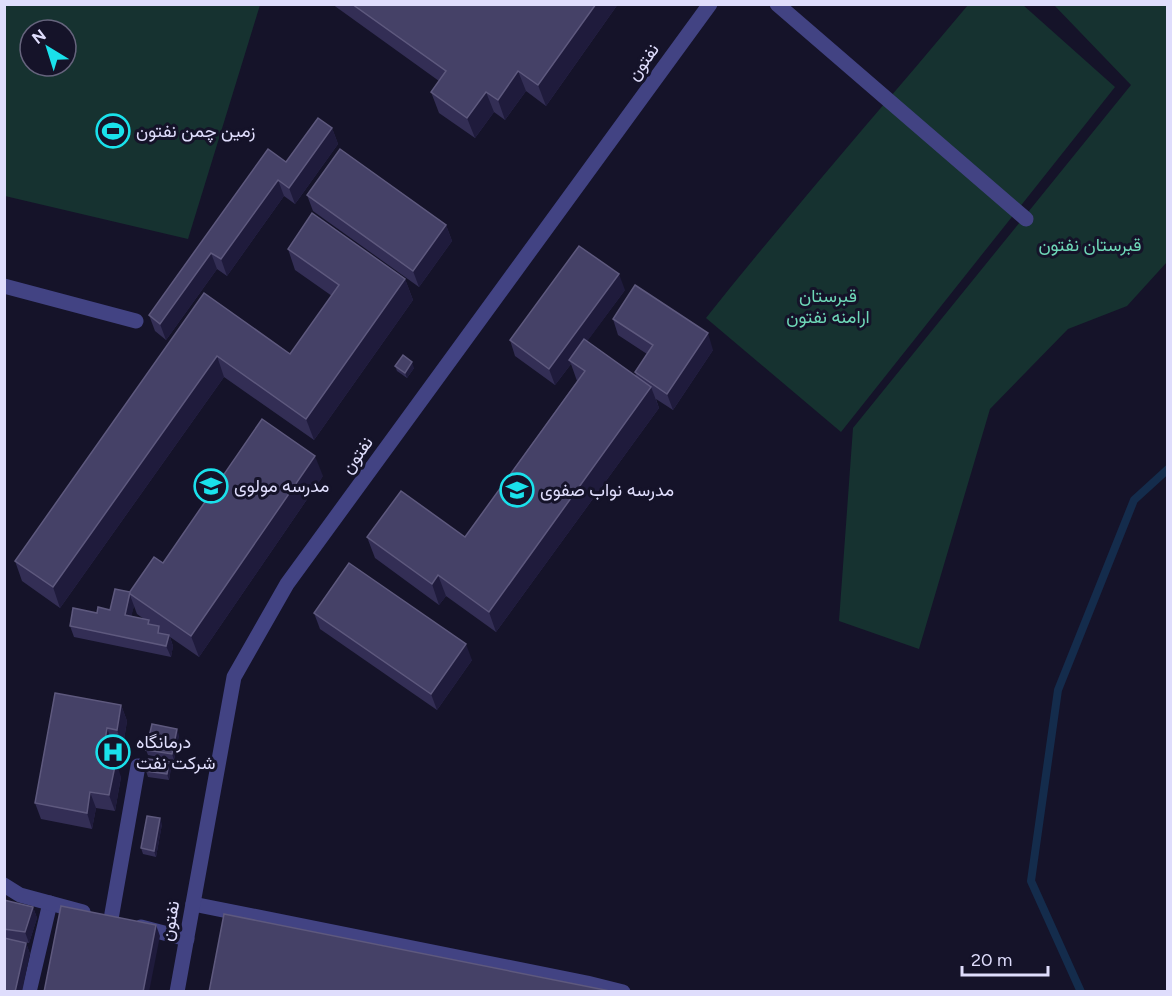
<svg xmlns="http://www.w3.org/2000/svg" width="1172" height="996" viewBox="0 0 1172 996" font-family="Figtree,Vazirmatn,sans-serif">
  <rect width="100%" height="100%" fill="#151329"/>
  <g fill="#163230" fill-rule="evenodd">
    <path d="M 5,4 L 260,5 L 188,239 L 5,196 ZM 30,30 L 66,30 L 66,66 L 30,66 Z"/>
    <path d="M 968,5 L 1023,5 L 1115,87 L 841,432 L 706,318 C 791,211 881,109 968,5 Z"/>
    <polygon points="1054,5 1167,5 1167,262 1127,306 1068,329 990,409 919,649 839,621 853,428 1131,85"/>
  </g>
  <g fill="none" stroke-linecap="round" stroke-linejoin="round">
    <polyline stroke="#142c4c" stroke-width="8" points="1081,992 1031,881 1058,690 1134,500 1168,469"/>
    <g stroke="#424383" stroke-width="15">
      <polyline points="777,4 1026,219"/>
      <polyline points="4,286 136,321"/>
      <polyline points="111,919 138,766"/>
      <polyline points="29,992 50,903"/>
    </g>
    <g stroke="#424383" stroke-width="15">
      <polyline points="4,885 20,895 83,912"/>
      <polyline points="193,904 587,983 623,992"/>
      <polyline points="141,927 187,939"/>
      <polyline points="177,992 234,677 287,584 710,4"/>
    </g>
  </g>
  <g fill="#332e55" fill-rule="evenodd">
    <polygon points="332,4 618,4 546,106 526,91 505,120 494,112 475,138 439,113 431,92 439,81"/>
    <polygon points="332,128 338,144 295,204 284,196 227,276 217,269 166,340 155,331 149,315 286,162"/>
    <polygon points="307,195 446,225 452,241 419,287 313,211"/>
    <polygon points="288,249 405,279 413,300 314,440 224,377 60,608 22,581 15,561 204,293 290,354 332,296 295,270"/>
    <polygon points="625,290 587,341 636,376 635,372 647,354 618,335 613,319 713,350 673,410 656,399 659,408 496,632 446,596 439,605 375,558 367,537 465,537 577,381 571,364 555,385 515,356 510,340"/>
    <polygon points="395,366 414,368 407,378 397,371"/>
    <path d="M 323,476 L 199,657 L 170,637 L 173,646 L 171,657 L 74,637 L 70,626 L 97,613 L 110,610 L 163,563 ZM 134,606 L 137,614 L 144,619 L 131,616 Z"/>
    <polygon points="314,613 472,660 437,710 320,629"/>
    <polygon points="121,705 127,721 123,746 113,744 110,760 121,777 115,811 96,808 92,829 41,819 35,803"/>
    <polygon points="179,735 174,760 148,755 146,750"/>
    <polygon points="171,768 169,780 148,777 146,771"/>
    <polygon points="162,824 156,857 143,854 141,848"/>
    <polygon points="4,900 33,907 37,918 29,943 16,941 26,943 30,954 4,992"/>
  </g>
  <g fill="#1f1b3c">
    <polygon points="596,4 618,4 546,106 538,85"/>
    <polygon points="518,71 526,91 505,120 498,100"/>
    <polygon points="486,92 494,112 475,138 467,118"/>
    <polygon points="332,128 338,144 295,204 289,188"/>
    <polygon points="278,180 284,196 227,276 221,259"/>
    <polygon points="446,225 452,241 419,287 413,271"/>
    <polygon points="211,253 217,269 166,340 160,324"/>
    <polygon points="619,274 625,290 572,362 569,360 571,364 555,385 549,369"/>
    <polygon points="405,279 413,300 314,440 306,419"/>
    <polygon points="708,333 713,350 673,410 667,394"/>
    <polygon points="217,356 224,377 60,608 53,587"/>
    <polygon points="412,362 414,368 407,378 405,373"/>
    <polygon points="651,387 659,408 496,632 489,612"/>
    <polygon points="315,456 323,476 199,657 191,636"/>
    <polygon points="438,575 446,596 439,605 432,584"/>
    <polygon points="130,595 134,606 129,626 125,615"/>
    <polygon points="169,635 173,646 171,657 166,646"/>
    <polygon points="466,644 472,660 437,710 431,694"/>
    <polygon points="121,705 127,721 123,746 117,730"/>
    <polygon points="107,728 113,744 107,775 102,759"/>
    <polygon points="177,729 179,735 174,760 172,754"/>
    <polygon points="116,761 121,777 115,811 109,795"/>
    <polygon points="169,762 171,768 169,780 167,774"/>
    <polygon points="90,792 96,808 92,829 87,813"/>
    <polygon points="160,818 162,824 156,857 154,851"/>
    <polygon points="33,907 37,918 29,943 25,932"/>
    <polygon points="156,925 160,936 149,992 143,992"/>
    <polygon points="26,943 30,954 22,992 15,992"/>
  </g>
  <g fill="#454167" stroke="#5e597e" stroke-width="1.5">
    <polygon points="352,4 596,4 538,85 518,71 498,100 486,92 467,118 431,92 446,71"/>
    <polygon points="318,118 332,128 289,188 278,180 221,259 211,253 160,324 149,315 268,149 286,162"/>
    <polygon points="340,149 446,225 413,271 307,195"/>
    <polygon points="312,213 405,279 306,419 217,356 53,587 15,561 204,293 290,354 339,285 288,249"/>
    <polygon points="579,246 619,274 549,369 510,340"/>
    <polygon points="635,285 708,333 667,394 635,372 653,345 613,319"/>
    <polygon points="584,339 651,387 489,612 438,575 432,584 367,537 401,491 465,537 585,371 569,360"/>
    <polygon points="403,355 412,362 405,373 395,366"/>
    <polygon points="262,419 315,456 191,636 129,593 154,557 163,563"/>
    <polygon points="349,563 466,644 431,694 314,613"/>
    <polygon points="115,589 130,592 125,615 149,620 148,624 159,626 158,633 169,635 166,646 70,626 73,608 97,613 98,607 110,610"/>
    <polygon points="55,693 121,705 117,730 107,728 102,759 116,761 109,795 90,792 87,813 35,803"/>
    <polygon points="152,724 177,729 172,754 146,750"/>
    <polygon points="148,759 169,762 167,774 146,771"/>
    <polygon points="147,816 160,818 154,851 141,848"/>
    <polygon points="4,900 33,907 25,932 4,929"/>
    <polygon points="61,906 156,925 143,992 44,992"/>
    <polygon points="224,914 615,992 209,992"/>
    <polygon points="4,938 26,943 15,992 4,992"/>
  </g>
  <defs>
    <g id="stadium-ring" transform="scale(1.725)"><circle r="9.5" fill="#151329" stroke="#1ae1eb" stroke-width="1.5"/><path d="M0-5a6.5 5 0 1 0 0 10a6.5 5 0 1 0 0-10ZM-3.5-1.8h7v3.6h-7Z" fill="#1ae1eb"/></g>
    <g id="school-ring" transform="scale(1.725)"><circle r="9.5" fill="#151329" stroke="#1ae1eb" stroke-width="1.5"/><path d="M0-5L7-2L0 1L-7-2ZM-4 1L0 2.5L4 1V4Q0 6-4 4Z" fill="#1ae1eb"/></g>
    <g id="hospital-ring" transform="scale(1.725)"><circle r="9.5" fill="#151329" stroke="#1ae1eb" stroke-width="1.5"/><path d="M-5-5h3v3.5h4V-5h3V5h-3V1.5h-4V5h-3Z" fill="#1ae1eb"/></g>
  </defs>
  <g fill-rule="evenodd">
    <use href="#stadium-ring" x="113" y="131"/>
    <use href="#school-ring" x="211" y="486"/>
    <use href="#school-ring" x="517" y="490"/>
    <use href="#hospital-ring" x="113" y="752"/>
  </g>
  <g text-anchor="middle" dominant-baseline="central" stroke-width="6" stroke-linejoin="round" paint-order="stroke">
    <g font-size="18" fill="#dfddfc" stroke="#151329">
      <text transform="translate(643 62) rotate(-54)">نفتون</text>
      <text transform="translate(357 455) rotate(-54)">نفتون</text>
      <text transform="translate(170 921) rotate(-80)">نفتون</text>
    </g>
    <g font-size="18" fill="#dfddfc" stroke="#151329" text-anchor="start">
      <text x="136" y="131">زمین چمن نفتون</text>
      <text x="234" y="486">مدرسه مولوی</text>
      <text x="540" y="490">مدرسه نواب صفوی</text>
      <text x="136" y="742">درمانگاه<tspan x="136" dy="21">شرکت نفت</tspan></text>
    </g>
    <g font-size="18" fill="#6ed7b7" stroke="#151329">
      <text x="1090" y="245">قبرستان نفتون</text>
      <text x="828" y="296">قبرستان<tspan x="828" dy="21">ارامنه نفتون</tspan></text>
    </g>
  </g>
  <rect width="1172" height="996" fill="none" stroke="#dfddfc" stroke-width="12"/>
  <g transform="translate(48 48) rotate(322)"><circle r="28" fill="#151329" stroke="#66647d" stroke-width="1.5"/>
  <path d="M0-4.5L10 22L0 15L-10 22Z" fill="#1ae1eb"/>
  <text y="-9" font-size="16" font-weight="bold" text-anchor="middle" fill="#dfddfc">N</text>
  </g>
  <path d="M962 966v9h86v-9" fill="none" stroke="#dfddfc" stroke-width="3"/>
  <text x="971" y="966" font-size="18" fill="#dfddfc" stroke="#151329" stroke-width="4.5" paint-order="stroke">20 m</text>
</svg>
